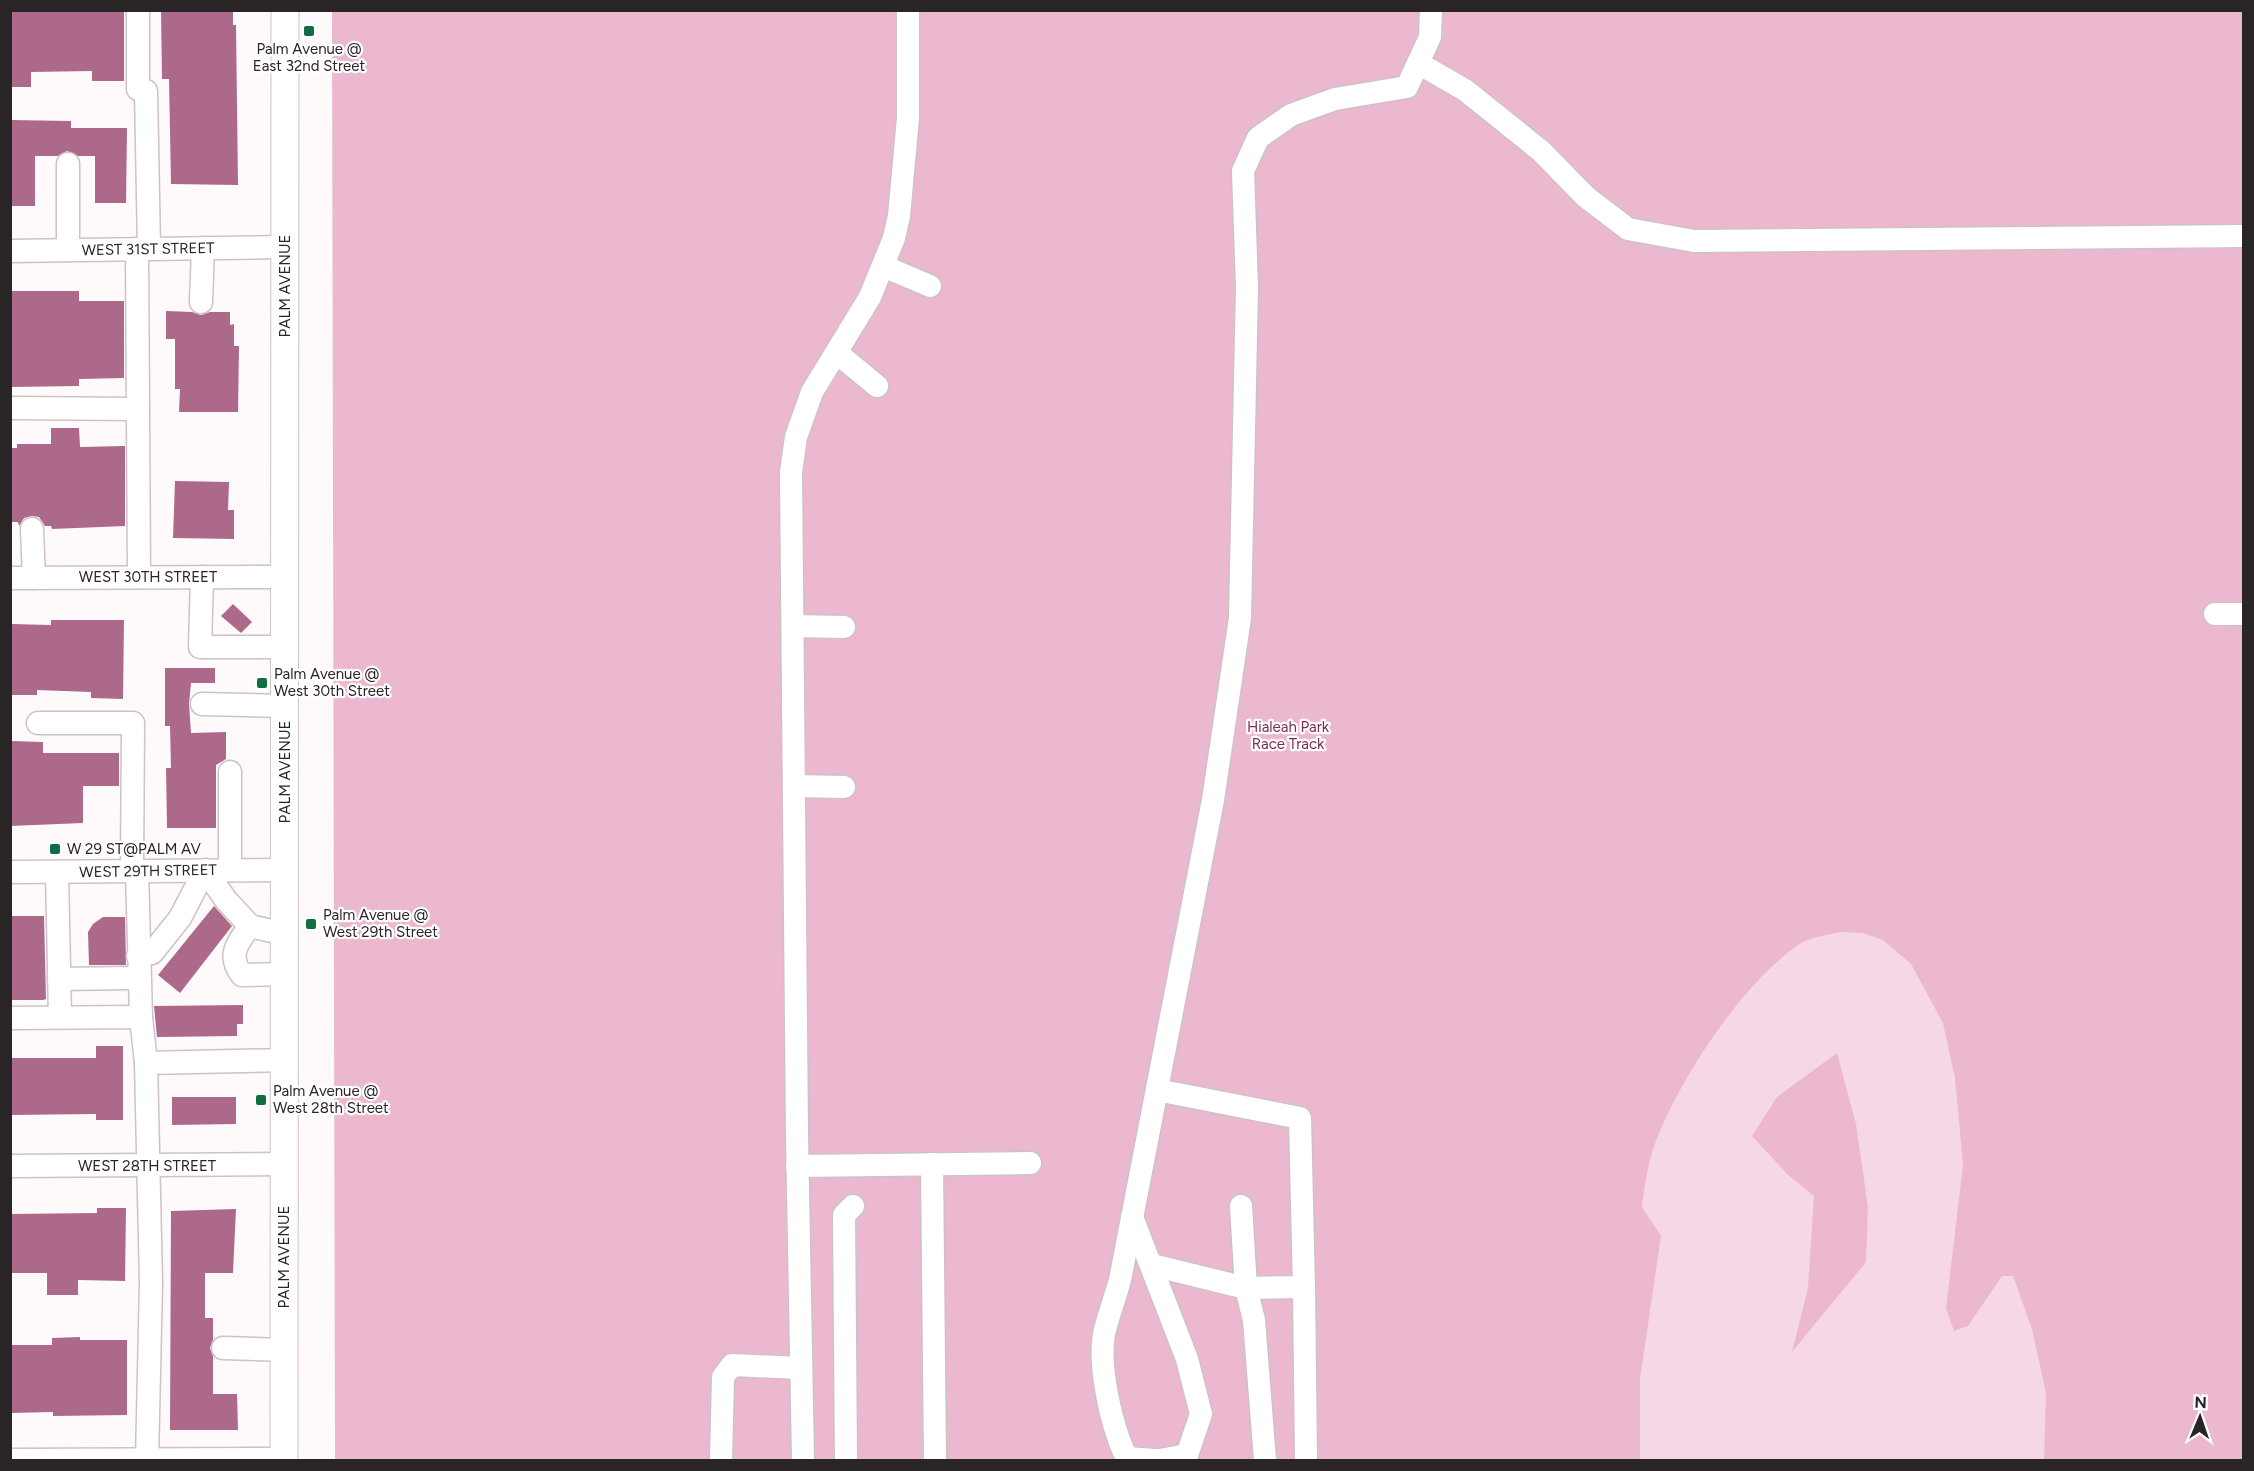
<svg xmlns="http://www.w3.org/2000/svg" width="2254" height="1471" viewBox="0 0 2254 1471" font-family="Figtree,sans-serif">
  <rect width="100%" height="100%" fill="#fef9fb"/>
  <polygon fill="#ecb8d0" points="332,11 2243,11 2243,1460 335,1460"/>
  <path fill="#f6d7e5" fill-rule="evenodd" d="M 1840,932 L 1863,933 L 1883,940 L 1911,964 L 1943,1023 L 1955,1078 L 1963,1165 L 1946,1308 L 1954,1331 L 1968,1326 L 2002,1276 L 2013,1276 L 2032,1329 L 2046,1393 L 2044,1460 L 1640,1460 L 1640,1379 L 1661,1236 L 1642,1207 C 1645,1182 1649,1155 1660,1131 C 1686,1070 1745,980 1801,943 C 1811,937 1828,935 1840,932 ZM 1837,1053 L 1856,1124 L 1868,1207 L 1866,1262 L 1792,1352 L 1808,1288 L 1814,1196 L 1788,1175 L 1752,1136 L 1777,1097 Z"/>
  <g fill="#ac698a">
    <polygon points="10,10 124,10 124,81 92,81 92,71 31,72 31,87 10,87"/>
    <polygon points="161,10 233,10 233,25 236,25 238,185 171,184 169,79 162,79"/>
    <polygon points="10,120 71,121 71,128 127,128 126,203 95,203 95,156 78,156 67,151 58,156 35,156 35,206 10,206"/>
    <polygon points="10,291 79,291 79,301 124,301 124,378 79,379 79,386 11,387"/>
    <polygon points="166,311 192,312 201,315 210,312 230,312 230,325 234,324 234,346 239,346 238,412 179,412 180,389 175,389 175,339 166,339"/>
    <polygon points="51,428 79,428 80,447 125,446 125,526 52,529 51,526 45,526 39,517 32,516 24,518 19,526 18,522 10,522 10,448 17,448 17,444 51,444"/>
    <polygon points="175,481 229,482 228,510 234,510 234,539 173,538"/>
    <polygon points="233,604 252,622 241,633 221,616"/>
    <polygon points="51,620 124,620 123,699 91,698 91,692 37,690 37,695 10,695 11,624 51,625"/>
    <polygon points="165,668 215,668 215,683 191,683 189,704 191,733 226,732 226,759 216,765 216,828 167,828 166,768 171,768 170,726 165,726"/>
    <polygon points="10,741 43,742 43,753 119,753 119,786 83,786 83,823 10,826"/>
    <polygon points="214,906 232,926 180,993 158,975"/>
    <polygon points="10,916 44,916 46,999 43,1000 10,1000"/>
    <polygon points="103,917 125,917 126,965 89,965 88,932 93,924"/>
    <polygon points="243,1005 243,1024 237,1024 237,1036 157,1037 154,1006"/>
    <polygon points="96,1046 123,1046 123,1120 96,1120 96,1114 10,1115 10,1058 96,1058"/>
    <polygon points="172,1097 236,1097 236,1124 172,1125"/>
    <polygon points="97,1208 126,1208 125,1281 78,1280 78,1295 47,1295 47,1273 10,1273 10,1214 97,1213"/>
    <polygon points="236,1209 233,1273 205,1273 205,1318 213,1318 213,1340 210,1348 213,1356 213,1394 237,1394 238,1430 170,1430 171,1211"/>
    <polygon points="80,1337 80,1340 127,1340 127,1415 53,1416 53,1412 10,1413 10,1345 52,1345 52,1338"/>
  </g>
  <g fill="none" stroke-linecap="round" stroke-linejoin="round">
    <g stroke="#cec2c7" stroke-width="25">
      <g id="minor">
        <polyline points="138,10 138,89 146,91 149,249"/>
        <polyline points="1418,63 1465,90 1541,151 1586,197 1628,229 1694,241 2244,236"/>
        <polyline points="68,164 68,250"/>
        <polyline points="137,249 139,577"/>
        <polyline points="10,251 285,247"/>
        <polyline points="883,266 930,286"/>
        <polyline points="201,302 203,248"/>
        <polyline points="837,353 877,386"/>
        <polyline points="10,408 138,409"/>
        <polyline points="32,529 34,578"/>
        <polyline points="202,577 200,647 285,647"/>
        <polyline points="10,578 285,577"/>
        <polyline points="2215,614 2244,614"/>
        <polyline points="793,626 844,627"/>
        <polyline points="202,704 285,706"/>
        <polyline points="38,723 133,723 132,871"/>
        <polyline points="230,772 230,870"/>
        <polyline points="794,786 844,787"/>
        <polyline points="137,871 141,1017"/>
        <polyline points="10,872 285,870"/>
        <polyline points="57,872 60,1017"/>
        <path d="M 250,926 C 237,943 227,956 242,975 L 285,974"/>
        <polyline points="138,956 152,953 180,918 205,870 226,900 250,926 285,934"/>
        <polyline points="59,979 129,978"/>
        <polyline points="10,1018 141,1017 146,1063"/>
        <polyline points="932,1164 935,1460"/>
        <polyline points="10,1166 284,1164"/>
        <polyline points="797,1166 1030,1163"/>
        <polyline points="1241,1206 1246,1288 1254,1320 1265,1460"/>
        <polyline points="1132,1217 1187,1359 1201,1414 1187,1455 1160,1460"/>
        <polyline points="1152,1265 1246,1288 1304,1287 1300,1118 1157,1090"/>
        <polyline points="1304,1287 1306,1460"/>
        <polyline points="223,1348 284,1350"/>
        <polyline points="10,1460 284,1459"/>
        <polyline points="147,1460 151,1283 146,1063 285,1060"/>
        <polyline points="721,1460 723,1377 732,1365 800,1368"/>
        <polyline points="803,1460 797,1136 791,472 796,437 812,392 870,297 894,238 899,216 908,118 908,10"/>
        <polyline points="846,1460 844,1215 853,1206"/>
        <path d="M 1154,1460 L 1127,1458 C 1112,1429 1098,1367 1104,1334 C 1108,1316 1115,1298 1120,1280 L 1213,800 L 1240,618 L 1247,287 L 1243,171 L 1258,138 L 1291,115 L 1335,99 L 1407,87 L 1430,37 L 1431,10"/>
      </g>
    </g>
    <g stroke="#cec2c7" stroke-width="29">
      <polyline id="major" points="284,1460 285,10"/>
    </g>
    <use href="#minor" stroke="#fff" stroke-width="22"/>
    <use href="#major" stroke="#fff" stroke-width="27"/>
  </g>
  <g fill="#116e43" stroke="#fff" stroke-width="2">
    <rect x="303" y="25" width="12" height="12" rx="3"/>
    <rect x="256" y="677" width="12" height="12" rx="3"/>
    <rect x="49" y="843" width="12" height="12" rx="3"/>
    <rect x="305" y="918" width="12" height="12" rx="3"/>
    <rect x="255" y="1094" width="12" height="12" rx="3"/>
  </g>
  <g text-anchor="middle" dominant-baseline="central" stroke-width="4.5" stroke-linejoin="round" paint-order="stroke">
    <g font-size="15" fill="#292426" stroke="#fff" text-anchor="start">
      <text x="309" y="49" text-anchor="middle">Palm Avenue @<tspan x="309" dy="17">East 32nd Street</tspan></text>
      <text x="274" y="674">Palm Avenue @<tspan x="274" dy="17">West 30th Street</tspan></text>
      <text x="67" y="849">W 29 ST@PALM AV</text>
      <text x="323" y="915">Palm Avenue @<tspan x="323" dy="17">West 29th Street</tspan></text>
      <text x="273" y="1091">Palm Avenue @<tspan x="273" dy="17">West 28th Street</tspan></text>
    </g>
    <g font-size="15" fill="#292426" stroke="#fff">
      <text transform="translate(148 249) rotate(-1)">WEST 31ST STREET</text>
      <text transform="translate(285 286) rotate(-90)">PALM AVENUE</text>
      <text x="148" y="577">WEST 30TH STREET</text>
      <text transform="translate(285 772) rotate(-90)">PALM AVENUE</text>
      <text transform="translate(148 871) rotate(-1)">WEST 29TH STREET</text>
      <text x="147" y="1166">WEST 28TH STREET</text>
      <text transform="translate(284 1257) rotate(-90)">PALM AVENUE</text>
    </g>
    <g font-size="15" fill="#7e2b59" stroke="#fff">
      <text x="1288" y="727">Hialeah Park<tspan x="1288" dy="17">Race Track</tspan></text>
    </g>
  </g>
  <rect width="2254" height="1471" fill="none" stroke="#292426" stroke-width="24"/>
  <g transform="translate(2200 1417) rotate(2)" stroke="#ffffff" stroke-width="4.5" paint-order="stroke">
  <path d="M0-4.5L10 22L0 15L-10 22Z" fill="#292426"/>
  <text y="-9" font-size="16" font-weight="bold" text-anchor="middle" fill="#292426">N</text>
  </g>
</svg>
